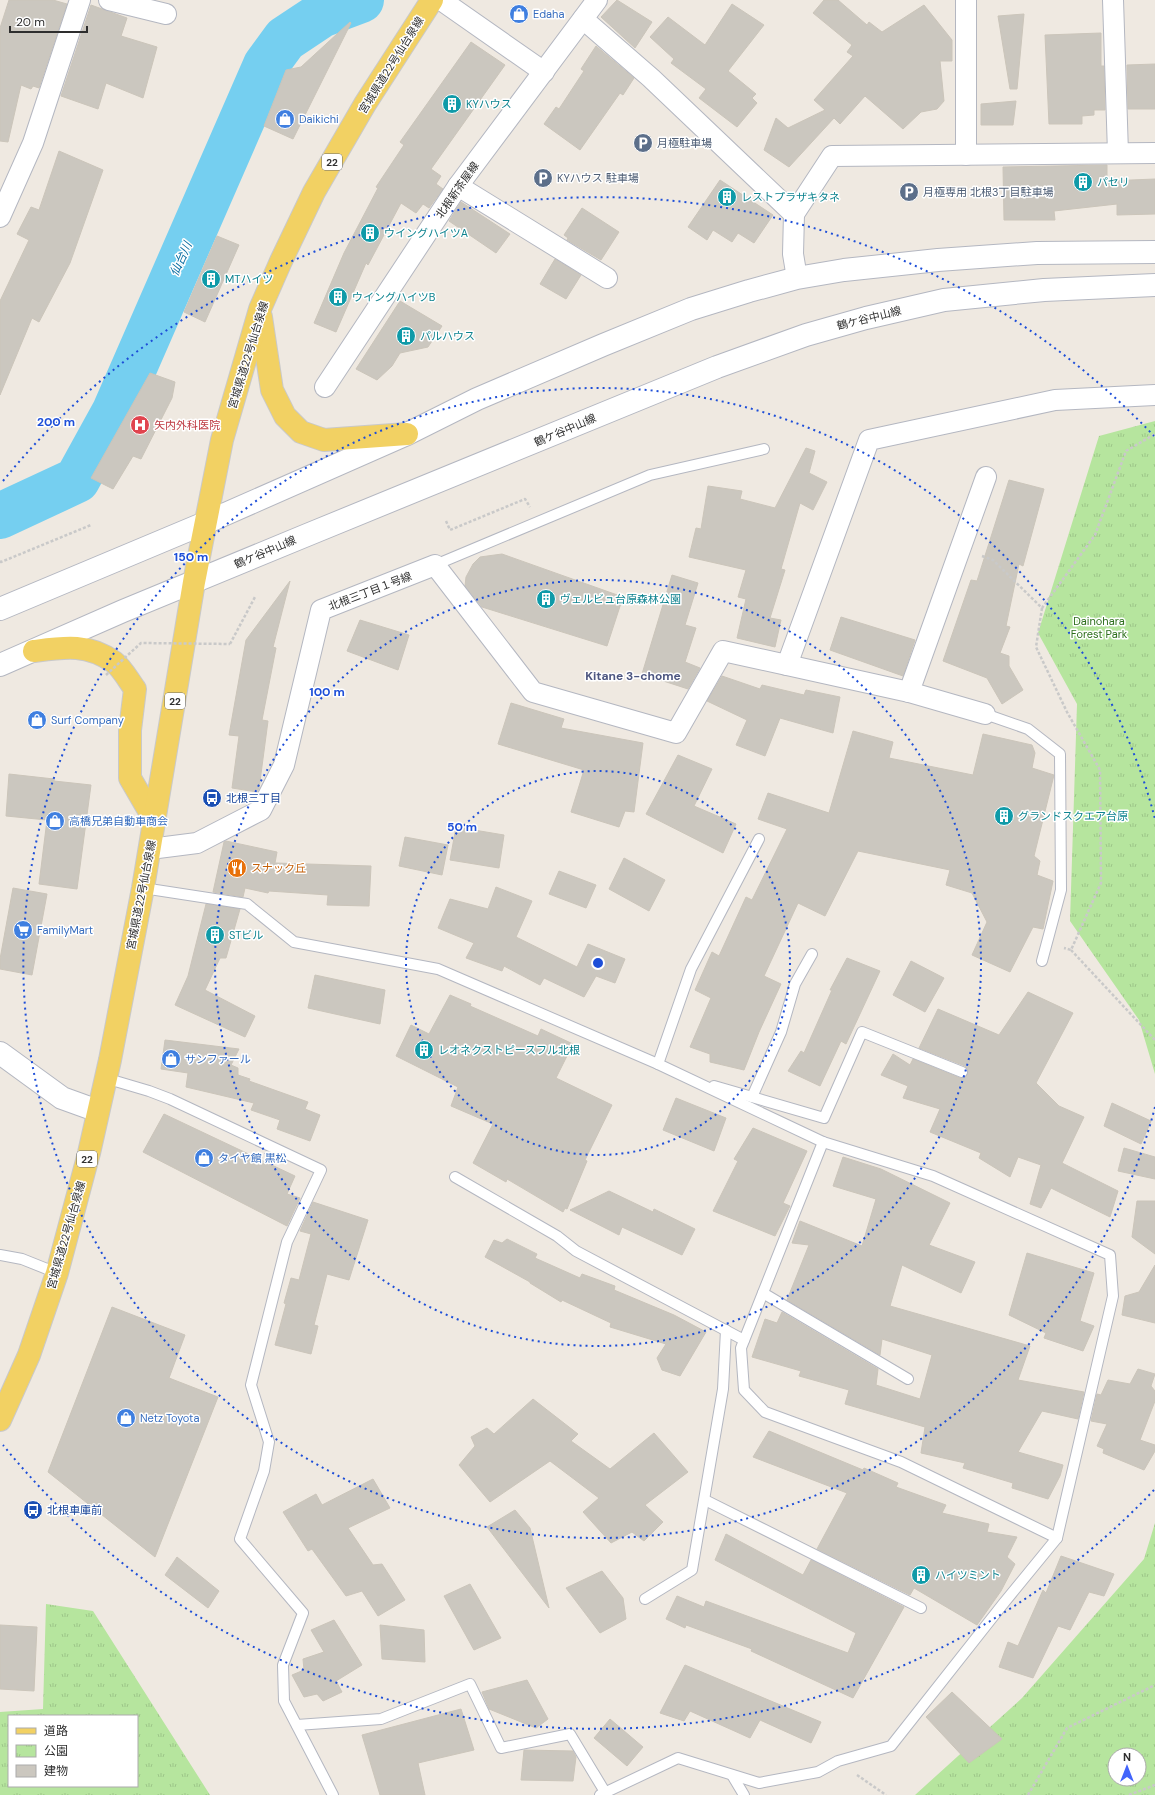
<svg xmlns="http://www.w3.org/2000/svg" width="1155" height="1795" viewBox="0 0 1155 1795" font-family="'DM Sans','Noto Sans JP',sans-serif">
  <defs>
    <pattern id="park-tufts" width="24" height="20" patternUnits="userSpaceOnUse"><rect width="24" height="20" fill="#b6e59e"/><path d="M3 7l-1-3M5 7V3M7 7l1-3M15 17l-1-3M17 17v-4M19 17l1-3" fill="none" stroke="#9dc588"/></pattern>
  </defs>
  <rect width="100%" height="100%" fill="#efe9e1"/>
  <g fill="url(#park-tufts)" fill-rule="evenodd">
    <polygon points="1155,421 1155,1074 1139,1020 1070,921 1077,704 1038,633 1099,436"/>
    <path d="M 1155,1523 L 1155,1795 L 915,1795 L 1022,1698 L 1144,1559 ZM 1115,1755 L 1139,1755 L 1139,1779 L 1115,1779 Z"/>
    <path d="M 46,1604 L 93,1611 L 210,1795 L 0,1795 L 0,1712 L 43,1709 ZM 9,1716 L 137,1716 L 137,1786 L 9,1786 Z"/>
  </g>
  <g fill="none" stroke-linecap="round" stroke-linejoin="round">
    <polyline stroke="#75cff0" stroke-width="46" points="0,516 77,480 115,411 266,65 285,39 321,15 361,0"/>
  </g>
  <g fill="#cbc7bf" stroke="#cbc5ba">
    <polygon points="9,0 53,0 67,4 39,88 33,86 31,89 21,85 8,142 0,141 0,28"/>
    <polygon points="617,0 652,22 635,48 601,17"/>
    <polygon points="824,0 838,0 867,25 869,22 882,32 924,5 952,40 952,61 940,61 944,101 937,109 921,112 903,129 865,96 840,124 834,118 789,167 764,150 776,118 788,128 825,110 814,100 853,56 847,52 852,45 813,13"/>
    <polygon points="732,4 764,25 728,71 756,94 752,98 757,103 737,127 699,98 706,89 671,63 674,59 650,37 668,17 705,45"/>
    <polygon points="91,5 127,18 121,36 157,47 143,98 106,83 98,109 61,96"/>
    <polygon points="1024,14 1017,89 1010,89 998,16"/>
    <polygon points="350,22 351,23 293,139 264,126 286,70 301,67"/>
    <polygon points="1101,33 1101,66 1104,66 1105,110 1094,110 1094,115 1082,116 1082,124 1049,124 1045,35"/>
    <polygon points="471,42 505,65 431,169 441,176 436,184 443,189 429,208 423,204 416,213 401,203 368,265 366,263 336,332 314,323 344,253 378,188 376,187 404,145 400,142"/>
    <polygon points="596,46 634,78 623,95 620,93 580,150 544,124 556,107 559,109 584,71 581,69"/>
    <polygon points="1155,64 1155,109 1128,109 1127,65"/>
    <polygon points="1016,101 1013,125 981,125 981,104"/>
    <polygon points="59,151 103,170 70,263 39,322 32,318 0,395 0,301 29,240 17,234 31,207 39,210"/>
    <polygon points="1107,165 1107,181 1155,179 1155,214 1117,215 1117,204 1054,211 1055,220 1004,220 1003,167"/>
    <polygon points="720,180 773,215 754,243 738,233 732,242 713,230 707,240 688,227"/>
    <polygon points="461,202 510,234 496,253 449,221"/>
    <polygon points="582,208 619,232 601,260 567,240 568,238 564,235"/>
    <polygon points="217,236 239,245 205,322 184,312"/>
    <polygon points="555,259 581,275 566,299 540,284"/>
    <polygon points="400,301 442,326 428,347 400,353 392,366 377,380 356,369"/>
    <polygon points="150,373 175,382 172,398 141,459 133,456 113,489 91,478"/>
    <polygon points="806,448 815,451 809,473 827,482 813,510 800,503 781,569 785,570 770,618 781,620 775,647 737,638 746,599 738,597 746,570 689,557 696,528 701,529 708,486 742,491 740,499 775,508"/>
    <polygon points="1009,480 1044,489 1023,566 1019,564 1006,626 1010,627 1000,653 1009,656 1009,666 1023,690 1002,704 987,678 943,661 971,580 977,581"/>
    <polygon points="502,554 623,597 607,646 482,607 465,586 466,577 473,564 480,557"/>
    <polygon points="672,575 698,583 685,625 696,628 685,662 700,668 688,689 642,674"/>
    <polygon points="290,581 273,647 276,648 262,720 268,721 259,789 257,792 232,788 239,736 229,735 246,640"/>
    <polygon points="841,617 915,640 903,676 830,650"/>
    <polygon points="360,620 409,635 398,670 347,651"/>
    <polygon points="722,676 760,689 762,685 804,695 806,690 840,697 833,733 780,718 765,756 736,745 747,720 707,701"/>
    <polygon points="511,703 564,719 561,728 643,743 634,812 625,811 619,827 571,812 584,770 498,744"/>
    <polygon points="853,731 893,742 889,758 973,775 983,734 1032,745 1035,753 1032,768 1054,775 1034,856 1040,861 1037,875 1053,881 1043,929 1033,927 1010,972 972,955 987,922 972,893 946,885 950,870 858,851 825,916 798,903 764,976 781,984 759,1032 744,1070 710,1062 710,1054 690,1047 711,998 695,990 712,952 719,956 746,897 752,900 787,829 758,819 768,793 829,813"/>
    <polygon points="678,755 712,769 694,806 736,824 723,853 646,814"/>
    <polygon points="9,774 54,779 54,781 91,785 77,889 39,884 47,820 6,816"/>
    <polygon points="456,827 504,835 499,868 450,860"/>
    <polygon points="405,837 448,845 442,875 399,866"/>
    <polygon points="226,841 277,852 275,863 371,866 369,906 327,905 328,895 269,891 268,893 245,888 243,897 213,892 224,842"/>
    <polygon points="624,858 665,880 649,911 609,889"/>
    <polygon points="559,871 596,885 586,908 549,894"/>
    <polygon points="496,887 532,901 516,937 577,967 588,944 625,959 615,983 596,976 584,997 544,978 540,985 504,966 502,971 466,958 474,943 438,928 450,899 488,909"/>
    <polygon points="13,888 47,894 32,975 0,969 0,959"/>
    <polygon points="206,904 240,909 226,958 220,958 205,990 255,1016 245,1037 175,1005 188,976"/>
    <polygon points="847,958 880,971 846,1044 841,1041 820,1086 788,1071 801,1051 804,1053 832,990 830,990"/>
    <polygon points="911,961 944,978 925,1012 893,995"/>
    <polygon points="315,975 385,990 380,1024 308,1008"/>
    <polygon points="1028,992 1073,1013 1036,1083 1059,1106 1084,1117 1062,1163 1118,1191 1110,1217 1051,1188 1041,1208 1030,1204 1041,1165 1018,1157 1010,1177 979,1158 981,1153 930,1132 940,1109 903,1098 908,1086 881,1075 893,1054 910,1065 913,1059 960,1078 966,1077 968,1071 965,1066 919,1048 938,1009 999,1035"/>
    <polygon points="450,995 471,1004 470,1006 538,1036 541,1029 573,1044 556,1078 612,1105 585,1160 587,1161 567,1209 565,1208 563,1212 507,1179 506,1182 473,1163 493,1124 451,1106 458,1087 396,1056 411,1025 429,1034"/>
    <polygon points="165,1040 239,1049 231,1065 238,1068 238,1075 250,1079 249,1081 308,1102 305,1109 320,1115 310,1141 277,1129 280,1120 251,1110 254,1103 186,1087 188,1073 161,1069"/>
    <polygon points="676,1098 726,1118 714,1151 663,1130"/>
    <polygon points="1112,1103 1151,1121 1141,1144 1104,1126"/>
    <polygon points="164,1114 295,1176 287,1194 300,1198 287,1226 143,1152"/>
    <polygon points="753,1128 807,1151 783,1203 790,1206 775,1236 713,1211 738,1161 734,1159"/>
    <polygon points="1124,1148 1155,1157 1155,1179 1118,1171"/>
    <polygon points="843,1157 881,1169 950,1203 929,1245 975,1262 961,1293 902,1265 890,1306 1030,1346 1018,1380 1084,1392 1078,1419 1042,1411 1018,1452 1063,1465 1060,1476 1048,1499 1012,1488 1013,1483 963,1468 965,1463 921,1453 925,1427 845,1404 849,1390 799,1376 801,1371 752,1357 765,1319 777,1323 782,1312 878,1369 876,1385 920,1399 932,1355 882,1339 880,1355 787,1300 809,1245 792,1243 800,1221 862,1246 876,1199 833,1186"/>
    <polygon points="609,1191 653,1212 654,1209 695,1229 682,1255 622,1227 619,1235 570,1210"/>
    <polygon points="1137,1201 1155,1201 1155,1254 1132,1237"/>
    <polygon points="313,1202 368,1220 349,1280 327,1274 314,1325 318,1326 311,1354 275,1345 286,1304 284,1303 291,1278 299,1280 311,1234 300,1231"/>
    <polygon points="507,1239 537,1254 535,1258 580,1278 582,1274 615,1286 614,1290 674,1315 706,1332 680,1376 662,1370 657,1358 666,1344 610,1327 611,1323 562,1300 561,1302 530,1283 530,1282 485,1257 494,1240 502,1243"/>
    <polygon points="1027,1253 1094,1273 1080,1321 1094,1326 1083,1351 1044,1338 1046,1333 1009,1315"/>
    <polygon points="1155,1265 1155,1323 1122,1315 1125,1296 1139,1292"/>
    <polygon points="112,1307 185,1335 169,1378 218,1397 155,1557 48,1472"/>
    <polygon points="1138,1369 1155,1374 1151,1386 1155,1391 1155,1401 1140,1440 1155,1445 1155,1451 1144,1470 1103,1453 1104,1449 1097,1446 1107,1424 1091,1421 1097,1394 1101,1395 1108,1380 1130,1384"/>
    <polygon points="533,1399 578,1434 571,1441 610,1469 654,1433 688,1472 645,1505 663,1522 644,1541 632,1532 611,1543 583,1512 599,1498 550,1461 490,1502 459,1465 475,1446 471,1437 487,1428 494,1434"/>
    <polygon points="769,1431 863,1470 864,1468 898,1483 896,1487 946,1505 942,1513 989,1524 987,1532 1017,1537 1007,1557 1015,1564 1001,1591 977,1625 914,1588 910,1595 817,1549 847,1493 753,1457"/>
    <polygon points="373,1479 390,1508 348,1528 373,1565 382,1564 405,1600 378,1616 362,1591 346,1596 312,1549 308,1551 283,1512 316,1494 322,1505"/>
    <polygon points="515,1510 530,1528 549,1608 487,1527"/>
    <polygon points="726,1534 803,1575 811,1560 904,1607 853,1698 751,1651 752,1649 686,1625 685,1628 666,1619 677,1596 704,1607 706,1601 848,1653 856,1633 715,1560"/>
    <polygon points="1061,1556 1114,1574 1104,1596 1089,1592 1070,1630 1058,1626 1033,1678 999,1667 1008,1642 1018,1646 1043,1590 1046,1593"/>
    <polygon points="177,1557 219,1591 208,1608 165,1575"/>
    <polygon points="602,1571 623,1598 626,1619 600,1633 566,1588"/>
    <polygon points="470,1584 501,1638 474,1650 444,1596"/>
    <polygon points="334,1620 362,1665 336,1681 342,1692 323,1701 317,1694 304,1697 292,1675 304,1670 303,1659 324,1652 311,1630"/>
    <polygon points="0,1625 37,1627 34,1691 0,1689"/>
    <polygon points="380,1625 424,1630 425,1662 382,1659"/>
    <polygon points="685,1665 821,1722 811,1743 760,1720 750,1738 690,1711 684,1721 660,1713"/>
    <polygon points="527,1680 548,1719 536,1728 489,1709 482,1692"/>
    <polygon points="952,1692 1002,1739 969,1763 926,1717"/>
    <polygon points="461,1709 474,1750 418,1763 425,1795 380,1795 362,1735"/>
    <polygon points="610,1719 643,1747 627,1766 594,1738"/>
    <polygon points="524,1750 573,1751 576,1757 573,1781 521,1780"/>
  </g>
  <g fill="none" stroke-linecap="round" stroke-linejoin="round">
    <g stroke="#b4b7c1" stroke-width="12">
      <g id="lane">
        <polyline points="435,565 650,475 764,449"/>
        <polyline points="985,714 1028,729 1060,754 1061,890 1042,961"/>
        <polyline points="143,888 247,904 294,942 438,969 658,1064 823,1142 933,1176 1110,1255 1113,1296 1057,1538 1003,1604 891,1746 838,1761 818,1772 759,1783 678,1758 600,1795"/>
        <polyline points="658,1064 691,969 759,839"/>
        <polyline points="105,1078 149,1091 170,1099 321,1170 287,1242 251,1385 269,1442 264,1471 240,1539 303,1613 283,1665 284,1701 333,1795"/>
        <polyline points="714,1086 824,1118 862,1032 962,1072"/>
        <polyline points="752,1097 781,1032 795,984 812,954"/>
        <polyline points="823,1142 741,1348 744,1390 765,1412 901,1462 1057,1538"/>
        <polyline points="455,1177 557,1236 576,1251 744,1340"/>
        <polyline points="0,1255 22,1259 57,1273"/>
        <polyline points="763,1293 908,1379"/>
        <polyline points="705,1500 921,1608"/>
        <polyline points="645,1599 692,1570 723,1389 726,1330"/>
        <polyline points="297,1725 381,1719 470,1684 501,1748 570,1734 605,1792"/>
        <polyline points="732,1775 744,1795"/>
      </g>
    </g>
    <g stroke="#b4b7c1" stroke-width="22">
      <g id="street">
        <polyline points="109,0 166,14"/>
        <polyline points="441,0 544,72"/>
        <polyline points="966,0 966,155"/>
        <polyline points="1113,0 1118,153"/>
        <polyline points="583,19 651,78 794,214 793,254 797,278"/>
        <polyline points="458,186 607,278"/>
        <polyline points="794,214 832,156 1155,153"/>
        <polyline points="0,217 33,143 80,0"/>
        <polyline points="325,387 458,186 597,0"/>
        <polyline points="787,665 909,692 985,714"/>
        <polyline points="909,692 986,477"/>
        <polyline points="150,849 197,843 261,810 284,765 321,610 435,565 533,692 676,733 723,651 787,665 869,440 1055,400 1155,395"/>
      </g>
    </g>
    <g stroke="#b4b7c1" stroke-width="24">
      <g id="secondary">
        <polyline points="0,609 205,523 407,434 477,399 603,345 691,309 749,291 797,278 844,270 938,260 1037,253 1155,252"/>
        <polyline points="0,665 123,611 307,535 717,367 806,335 866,318 944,300 1044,290 1155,285"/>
        <polyline points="0,1053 62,1098 98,1111"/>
      </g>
    </g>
    <g stroke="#c9c9c9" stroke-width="24">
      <g id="primary">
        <polyline points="261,317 272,390 285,416 301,432 324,440 407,434"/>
        <path d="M 34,651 C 64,647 87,643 114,662 C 122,668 129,681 135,689 L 130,730 L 130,778 L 155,821"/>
        <polyline points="0,1420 29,1355 57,1273 89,1153 110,1060 143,888 194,582 222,440 260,309 281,261 314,192 365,104 432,0"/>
      </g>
    </g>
    <g stroke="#c9c9c9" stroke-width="2.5" stroke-dasharray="3 2" stroke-linecap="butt">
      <polyline points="446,521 450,530 525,499 530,507"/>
      <polyline points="982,556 993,560 1042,608 1095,535 1126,451 1155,434"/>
      <polyline points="0,561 1,562 91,525"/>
      <polyline points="1042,608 1036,647 1067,712 1100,770 1101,883 1071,950 1064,948"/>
      <polyline points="230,644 255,597"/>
      <polyline points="1071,950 1155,1040"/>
      <polyline points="857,1775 886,1795"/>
      <polyline points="1028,1795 1067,1728 1155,1685"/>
      <polyline points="1129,1795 1155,1785"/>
    </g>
    <use href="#lane" stroke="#fff" stroke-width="10"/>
    <use href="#street" stroke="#fff" stroke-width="20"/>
    <use href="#secondary" stroke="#fff" stroke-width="22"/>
    <use href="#primary" stroke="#f2d163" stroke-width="22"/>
    <polyline stroke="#c9c9c9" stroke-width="2.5" stroke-dasharray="3 2" stroke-linecap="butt" points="106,675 141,643 230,644"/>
  </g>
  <g fill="none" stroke="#1d4ed8" stroke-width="2" stroke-dasharray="2 4">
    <circle cx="598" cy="963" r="192"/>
    <circle cx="598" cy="963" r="383"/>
    <path d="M1155 1107A575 575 0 1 1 1155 819"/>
    <path d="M1154 1490A766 766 0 0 1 3 1445M3 481A766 766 0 0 1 1154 436"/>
  </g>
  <defs>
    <g id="shop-disc" transform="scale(1)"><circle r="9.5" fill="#3f7fe0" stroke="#fff"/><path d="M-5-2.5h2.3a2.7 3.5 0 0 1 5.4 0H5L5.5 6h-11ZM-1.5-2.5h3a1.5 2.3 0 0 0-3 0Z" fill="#fff"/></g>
    <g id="building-disc" transform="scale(1)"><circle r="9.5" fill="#0f9aa8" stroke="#fff"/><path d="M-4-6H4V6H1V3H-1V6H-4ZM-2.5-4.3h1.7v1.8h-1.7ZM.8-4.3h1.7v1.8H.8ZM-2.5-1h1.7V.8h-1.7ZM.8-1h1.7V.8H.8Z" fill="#fff"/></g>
    <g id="parking-disc" transform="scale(1)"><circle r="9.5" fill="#5c6f8a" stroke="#fff"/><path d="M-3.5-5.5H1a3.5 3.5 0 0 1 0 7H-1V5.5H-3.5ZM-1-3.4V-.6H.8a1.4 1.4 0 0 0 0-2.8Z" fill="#fff"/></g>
    <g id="hospital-disc" transform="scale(1)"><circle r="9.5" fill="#e0444e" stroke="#fff"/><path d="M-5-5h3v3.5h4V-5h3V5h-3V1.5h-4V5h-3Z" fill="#fff"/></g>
    <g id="bus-disc" transform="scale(1)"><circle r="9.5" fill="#1a4fb4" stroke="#fff"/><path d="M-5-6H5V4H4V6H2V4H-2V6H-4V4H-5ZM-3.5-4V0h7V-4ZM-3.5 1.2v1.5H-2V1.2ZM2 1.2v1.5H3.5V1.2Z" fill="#fff"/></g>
    <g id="restaurant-disc" transform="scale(1)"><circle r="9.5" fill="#e8710a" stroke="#fff"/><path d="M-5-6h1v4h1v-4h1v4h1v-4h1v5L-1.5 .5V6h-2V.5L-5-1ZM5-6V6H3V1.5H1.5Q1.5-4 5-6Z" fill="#fff"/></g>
    <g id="supermarket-disc" transform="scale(1)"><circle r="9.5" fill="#3f7fe0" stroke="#fff"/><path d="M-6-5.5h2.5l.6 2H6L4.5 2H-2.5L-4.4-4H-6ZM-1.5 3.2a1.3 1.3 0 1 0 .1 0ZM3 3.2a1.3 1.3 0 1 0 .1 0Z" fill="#fff"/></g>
  </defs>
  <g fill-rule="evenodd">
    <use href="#shop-disc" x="519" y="14"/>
    <use href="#building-disc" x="452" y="104"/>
    <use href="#shop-disc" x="285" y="119"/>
    <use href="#parking-disc" x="643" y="143"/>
    <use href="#parking-disc" x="543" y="178"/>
    <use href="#building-disc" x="1083" y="182"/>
    <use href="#parking-disc" x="909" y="192"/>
    <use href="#building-disc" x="727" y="197"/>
    <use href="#building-disc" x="370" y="233"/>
    <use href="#building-disc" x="211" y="279"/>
    <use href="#building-disc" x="338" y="297"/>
    <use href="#building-disc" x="406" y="336"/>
    <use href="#hospital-disc" x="140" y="425"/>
    <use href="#building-disc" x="546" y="599"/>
    <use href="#shop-disc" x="37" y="720"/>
    <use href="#bus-disc" x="212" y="798"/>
    <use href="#building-disc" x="1004" y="816"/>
    <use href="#shop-disc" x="55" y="821"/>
    <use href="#restaurant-disc" x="237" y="868"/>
    <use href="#supermarket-disc" x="23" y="930"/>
    <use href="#building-disc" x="215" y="935"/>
    <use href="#building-disc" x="424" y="1050"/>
    <use href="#shop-disc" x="171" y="1059"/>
    <use href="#shop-disc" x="204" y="1158"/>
    <use href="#shop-disc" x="126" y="1418"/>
    <use href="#bus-disc" x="33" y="1510"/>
    <use href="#building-disc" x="921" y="1575"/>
  </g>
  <g text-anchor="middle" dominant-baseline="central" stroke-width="3" stroke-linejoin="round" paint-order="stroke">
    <g fill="#fff" stroke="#6d6d6d" stroke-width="1">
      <rect x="322" y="154" width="20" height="16" rx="3"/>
      <rect x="165" y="693" width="20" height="16" rx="3"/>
      <rect x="77" y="1151" width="20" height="16" rx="3"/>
    </g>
    <g font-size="10" font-weight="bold" fill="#2e2e2e">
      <text x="332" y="162">22</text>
      <text x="175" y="701">22</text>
      <text x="87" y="1159">22</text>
    </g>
    <g font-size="11" fill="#366cbe" stroke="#fff" text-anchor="start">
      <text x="533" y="14">Edaha</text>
      <text x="299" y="119">Daikichi</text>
      <text x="51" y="720">Surf Company</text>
      <text x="69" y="821">高橋兄弟自動車商会</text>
      <text x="37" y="930">FamilyMart</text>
      <text x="185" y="1059">サンファール</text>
      <text x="218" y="1158">タイヤ館 黒松</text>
      <text x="140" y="1418">Netz Toyota</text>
    </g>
    <g font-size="11" fill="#2e2e2e" stroke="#fff">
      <text transform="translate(391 65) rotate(-58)">宮城県道22号仙台泉線</text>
      <text transform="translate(457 190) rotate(-55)">北根新茶屋線</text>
      <text transform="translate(869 318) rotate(-14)">鶴ケ谷中山線</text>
      <text transform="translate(248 355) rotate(-73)">宮城県道22号仙台泉線</text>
      <text transform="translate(565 430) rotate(-23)">鶴ケ谷中山線</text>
      <text transform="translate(265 552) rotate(-23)">鶴ケ谷中山線</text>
      <text transform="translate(370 591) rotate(-21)">北根三丁目１号線</text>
      <text transform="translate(141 895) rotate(-79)">宮城県道22号仙台泉線</text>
      <text transform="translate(66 1235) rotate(-74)">宮城県道22号仙台泉線</text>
    </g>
    <g font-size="11" fill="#0d838f" stroke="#fff" text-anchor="start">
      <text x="466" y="104">KYハウス</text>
      <text x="1097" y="182">パセリ</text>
      <text x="741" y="197">レストプラザキタネ</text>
      <text x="384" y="233">ウイングハイツA</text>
      <text x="225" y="279">MTハイツ</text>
      <text x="352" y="297">ウイングハイツB</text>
      <text x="420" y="336">パルハウス</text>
      <text x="560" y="599">ヴェルビュ台原森林公園</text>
      <text x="1018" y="816">グランドスクエア台原</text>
      <text x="229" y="935">STビル</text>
      <text x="438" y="1050">レオネクストピースフル北根</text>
      <text x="935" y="1575">ハイツミント</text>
    </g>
    <g font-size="11" fill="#4e5e75" stroke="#fff" text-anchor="start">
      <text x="657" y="143">月極駐車場</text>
      <text x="557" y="178">KYハウス 駐車場</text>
      <text x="923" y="192">月極専用 北根3丁目駐車場</text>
    </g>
    <g font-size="11" fill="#be3a42" stroke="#fff" text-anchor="start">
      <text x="154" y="425">矢内外科医院</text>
    </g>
    <g font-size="11" fill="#2c6e1b" stroke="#fff">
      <text x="1099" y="621">Dainohara<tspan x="1099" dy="13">Forest Park</tspan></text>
    </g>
    <g font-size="11" fill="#164399" stroke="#fff" text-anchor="start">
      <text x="226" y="798">北根三丁目</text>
      <text x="47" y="1510">北根車庫前</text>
    </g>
    <g font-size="11" fill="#c56008" stroke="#fff" text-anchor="start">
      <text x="251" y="868">スナック丘</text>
    </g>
    <g font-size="12" font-style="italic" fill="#0d6fa3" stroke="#fff">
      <text transform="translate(181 259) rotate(-66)">仙台川</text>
    </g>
    <g font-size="12" font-weight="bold" fill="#4d5680" stroke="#fff">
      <text x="633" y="676">Kitane 3-chome</text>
    </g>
  </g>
  <circle cx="598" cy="963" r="6" fill="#1d4ed8" stroke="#fff" stroke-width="2"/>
  <g font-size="12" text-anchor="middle" font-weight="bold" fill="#1d4ed8" stroke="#fff" stroke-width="3" stroke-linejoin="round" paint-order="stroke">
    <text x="56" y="426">200 m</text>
    <text x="191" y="561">150 m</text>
    <text x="327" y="696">100 m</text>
    <text x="462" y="831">50 m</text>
  </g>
  <rect x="8" y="1715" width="130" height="72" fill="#ffffff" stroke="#ababab"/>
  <rect x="16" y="1728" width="20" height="6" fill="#f2d163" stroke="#ababab"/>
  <text x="44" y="1735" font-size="12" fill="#2e2e2e">道路</text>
  <rect x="16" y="1745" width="20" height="12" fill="url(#park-tufts)" stroke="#ababab"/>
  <text x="44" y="1755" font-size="12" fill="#2e2e2e">公園</text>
  <rect x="16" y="1765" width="20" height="12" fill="#cbc7bf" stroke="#ababab"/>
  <text x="44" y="1775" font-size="12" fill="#2e2e2e">建物</text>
  <g transform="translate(1127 1767)"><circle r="19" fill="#ffffff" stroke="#ababab"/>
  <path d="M0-3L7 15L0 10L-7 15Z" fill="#4264fb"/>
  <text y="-6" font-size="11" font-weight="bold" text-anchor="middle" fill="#2e2e2e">N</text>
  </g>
  <path d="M10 26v6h77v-6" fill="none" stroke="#2e2e2e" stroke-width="2"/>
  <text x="16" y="26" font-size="12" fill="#2e2e2e" stroke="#ffffff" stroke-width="3" paint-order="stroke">20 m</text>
</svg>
